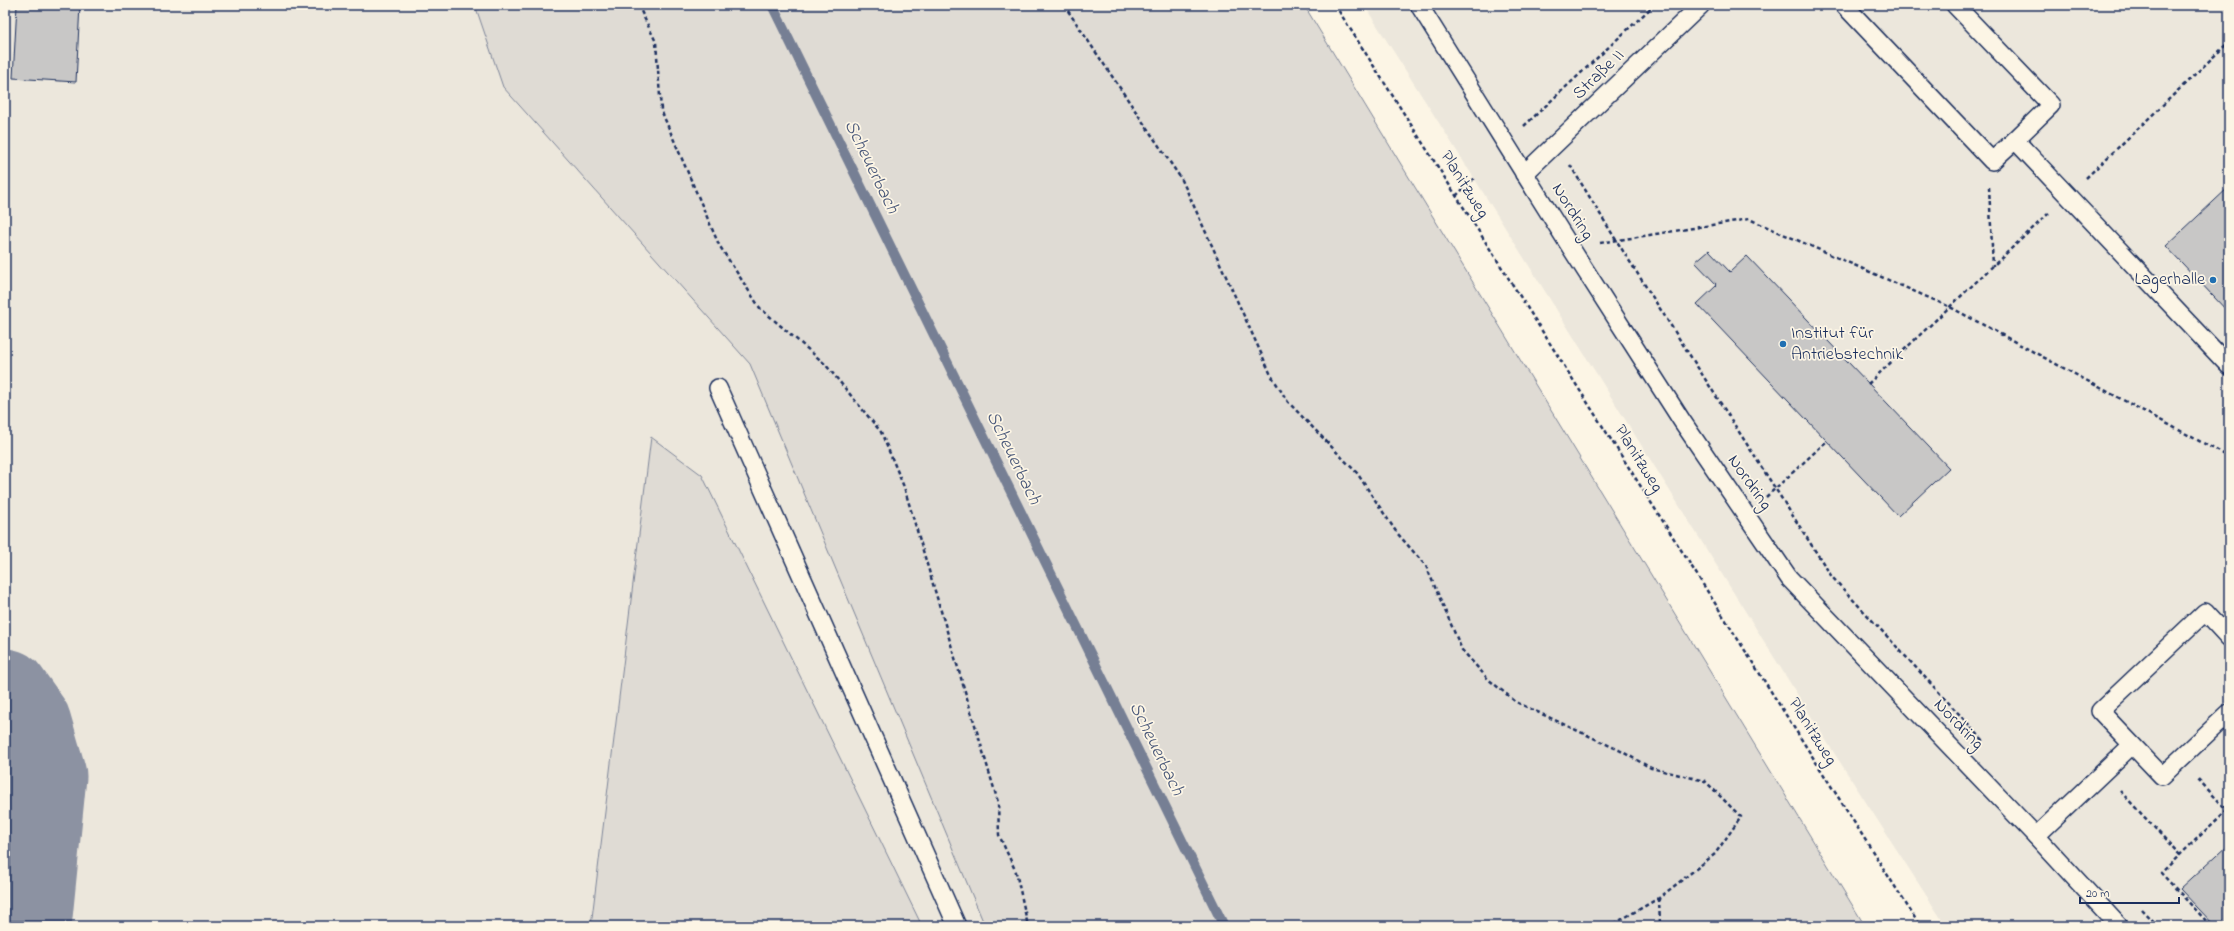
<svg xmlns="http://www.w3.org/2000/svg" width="2234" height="931" viewBox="0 0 2234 931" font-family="'Indie Flower',sans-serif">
  <rect width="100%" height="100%" fill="#fcf5e5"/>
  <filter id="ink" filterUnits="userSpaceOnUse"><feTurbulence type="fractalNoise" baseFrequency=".025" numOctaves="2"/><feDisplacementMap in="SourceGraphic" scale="8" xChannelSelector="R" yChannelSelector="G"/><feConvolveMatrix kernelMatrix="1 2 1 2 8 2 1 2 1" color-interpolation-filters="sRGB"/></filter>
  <g filter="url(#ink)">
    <g fill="#ece7dc">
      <polygon points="5,5 597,5 1007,926 5,926"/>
      <polygon points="1364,5 2229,5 2229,926 1946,926 1829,745 1474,178"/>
    </g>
    <g fill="#dfdbd4" stroke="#7d8599">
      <polygon points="475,5 1304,5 1865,926 985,926 750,364 503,87"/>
      <polygon points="651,437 702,475 922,926 591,926"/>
    </g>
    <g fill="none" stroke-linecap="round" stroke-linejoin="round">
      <polyline stroke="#767f94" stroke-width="10" points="772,5 1224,926"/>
      <polyline stroke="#8c92a2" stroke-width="89" points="5,693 27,724 42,776 27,926"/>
    </g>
    <g fill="#c8c7c6" stroke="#1b2f5e">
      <polygon points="17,5 80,5 76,82 13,78"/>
      <polygon points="2229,187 2229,313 2166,246"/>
      <polygon points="1709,250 1730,272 1747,256 1949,468 1898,516 1697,304 1717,285 1695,262"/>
      <polygon points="2229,844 2229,924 2215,926 2180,889"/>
    </g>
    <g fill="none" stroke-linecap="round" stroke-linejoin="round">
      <g stroke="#1b2f5e" stroke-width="20">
        <g id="lane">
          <polyline points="1419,5 1571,248 1682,421 1789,578 2036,836 2119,926"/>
          <polyline points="1844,5 1992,161 2015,140 2229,366"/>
          <polyline points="1955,5 2051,105 2015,140"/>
          <polyline points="1524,174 1701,5"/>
          <polyline points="718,388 957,926"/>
          <polyline points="2229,638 2205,612 2100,711 2162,776 2229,713"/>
          <polyline points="2036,836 2132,745"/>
        </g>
      </g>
      <g stroke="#1b2f5e" stroke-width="2.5" stroke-dasharray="4 3" stroke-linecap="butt">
        <polyline points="638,5 656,42 661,110 719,245 760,308 825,364 881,432 904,487 998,802 999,835 1016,872 1028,926"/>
        <polyline points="1064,5 1182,180 1271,375 1288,402 1357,473 1397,533 1426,566 1462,650 1488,679 1516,702 1619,750 1651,768 1705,781 1741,817 1715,854 1659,898 1610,926"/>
        <polyline points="1335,5 1920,926"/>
        <polyline points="1524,126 1654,5"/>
        <polyline points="1570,165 1616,240 1832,577 1984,741"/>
        <polyline points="2086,178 2229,42"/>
        <polyline points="1989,187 1993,266"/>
        <polyline points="1456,196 1474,178"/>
        <polyline points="1600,243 1749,219 1950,307 2229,457"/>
        <polyline points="1868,384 2049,213"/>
        <polyline points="1766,497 1827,441"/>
        <polyline points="2198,779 2227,810"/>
        <polyline points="2120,791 2180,855"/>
        <polyline points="1659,898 1660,926"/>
        <polyline points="2141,909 2157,926"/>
        <polyline points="2211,926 2161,873 2229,808"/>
      </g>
      <use href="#lane" stroke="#fcf5e5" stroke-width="17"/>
    </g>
  </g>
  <g fill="#1f6fb2" stroke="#fcf5e5" stroke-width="1.5">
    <circle cx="2213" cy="280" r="4"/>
    <circle cx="1783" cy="344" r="4"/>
  </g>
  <g text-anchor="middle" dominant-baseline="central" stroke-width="3.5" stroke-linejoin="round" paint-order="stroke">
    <g font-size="18" fill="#1b2f5e" stroke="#fcf5e5">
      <text transform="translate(1599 75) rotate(-44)">Straße II</text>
      <text transform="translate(1464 185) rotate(58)">Planitzweg</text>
      <text transform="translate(1572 212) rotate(58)">Nordring</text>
      <text transform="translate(1638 459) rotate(58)">Planitzweg</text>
      <text transform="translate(1749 483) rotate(55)">Nordring</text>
      <text transform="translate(1958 725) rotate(46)">Nordring</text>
      <text transform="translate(1812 732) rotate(58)">Planitzweg</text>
    </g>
    <g font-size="18" fill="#1b2f5e" stroke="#fcf5e5" text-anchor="end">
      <text x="2205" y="280">Lagerhalle</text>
      <text x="1791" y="334" text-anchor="start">Institut für<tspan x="1791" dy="21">Antriebstechnik</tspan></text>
    </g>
    <g font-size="19" font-style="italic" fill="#485779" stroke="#fcf5e5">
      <text transform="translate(871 167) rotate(64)">Scheuerbach</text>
      <text transform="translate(1013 458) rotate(64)">Scheuerbach</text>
      <text transform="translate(1156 749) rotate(64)">Scheuerbach</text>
    </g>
  </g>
  <rect width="2234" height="931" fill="none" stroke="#fcf5e5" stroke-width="20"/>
  <rect x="10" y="10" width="2214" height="911" fill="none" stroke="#1b2f5e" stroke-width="1.5" filter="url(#ink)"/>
  <path d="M2080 897v6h99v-6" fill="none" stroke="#1b2f5e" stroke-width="2"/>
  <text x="2086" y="897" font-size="12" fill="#1b2f5e" stroke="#fcf5e5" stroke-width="3" paint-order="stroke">20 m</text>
</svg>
